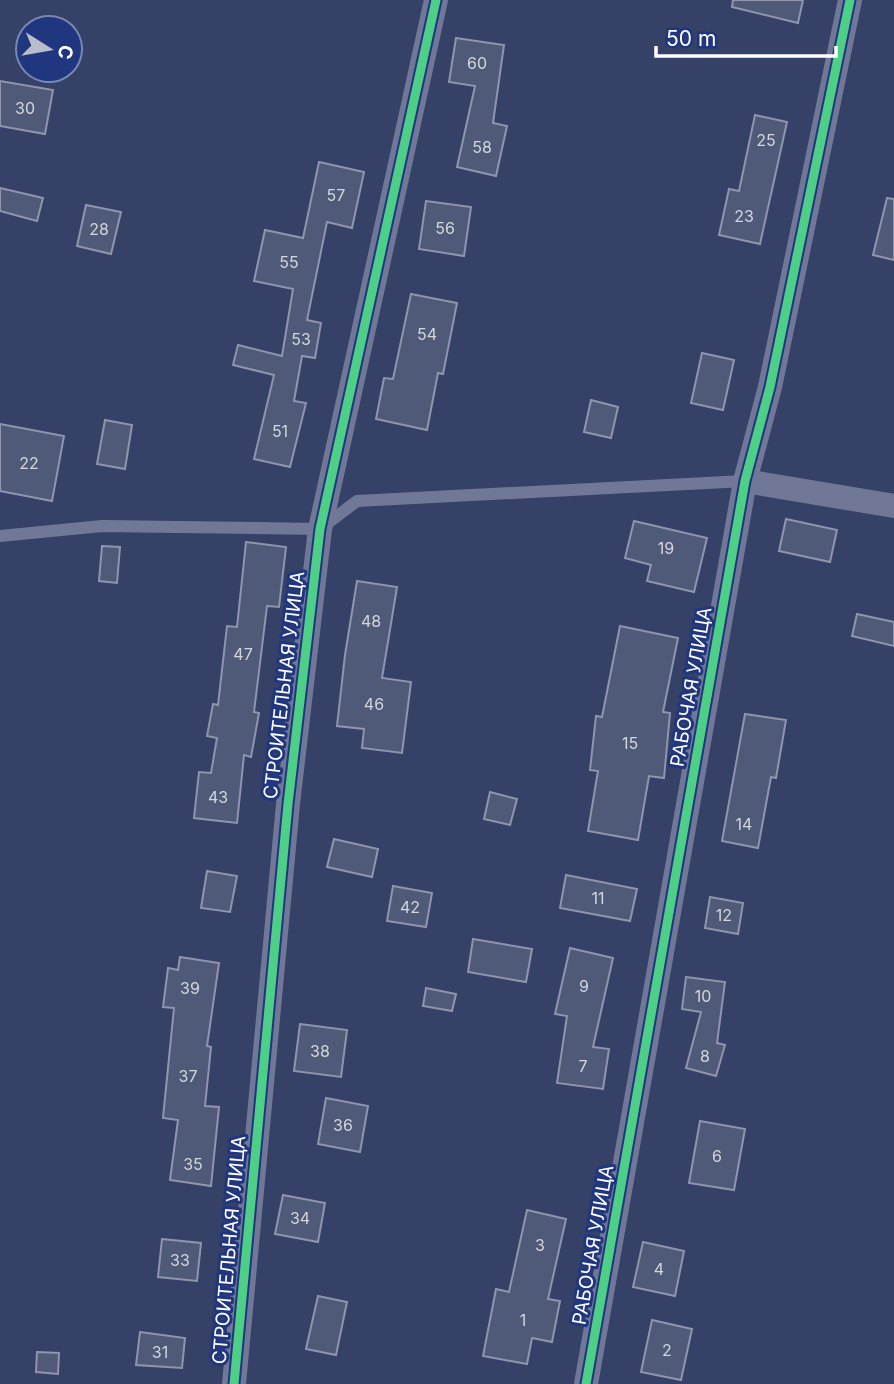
<svg xmlns="http://www.w3.org/2000/svg" width="894" height="1384" viewBox="0 0 894 1384" font-family="Inter,sans-serif">
  <rect width="100%" height="100%" fill="#364168"/>
  <g fill="#4f5978" stroke="#8f95ad" stroke-width="2">
    <polygon points="733,0 803,0 798,23 732,7"/>
    <polygon points="456,38 504,45 493,123 507,126 496,176 457,167 475,86 449,82"/>
    <polygon points="0,81 53,90 45,134 0,126"/>
    <polygon points="755,115 787,122 760,244 719,235 729,189 739,191"/>
    <polygon points="319,162 364,172 352,228 327,222 307,320 321,323 315,358 302,356 294,401 306,403 290,467 254,459 274,375 233,365 238,345 282,356 293,289 254,281 265,230 303,238"/>
    <polygon points="0,188 43,198 37,221 0,211"/>
    <polygon points="887,198 894,199 894,260 873,255"/>
    <polygon points="426,201 471,207 464,256 419,249"/>
    <polygon points="86,205 121,212 111,254 77,246"/>
    <polygon points="411,294 457,303 443,374 438,373 427,430 376,419 384,378 393,379"/>
    <polygon points="702,353 734,360 723,410 691,403"/>
    <polygon points="591,400 618,407 611,438 584,432"/>
    <polygon points="105,420 132,425 125,469 97,464"/>
    <polygon points="0,424 64,436 52,501 0,491"/>
    <polygon points="786,519 837,530 830,562 779,551"/>
    <polygon points="634,521 707,538 694,592 647,581 651,565 625,558"/>
    <polygon points="246,542 286,547 279,607 267,606 254,712 259,713 251,757 244,755 237,823 194,818 199,772 211,773 217,738 207,736 213,704 218,705 227,626 237,627"/>
    <polygon points="102,546 120,547 117,583 99,581"/>
    <polygon points="357,581 397,587 382,678 411,682 402,753 362,748 364,729 337,726 345,655"/>
    <polygon points="857,614 894,622 894,646 852,636"/>
    <polygon points="620,626 678,638 663,712 670,713 664,778 649,776 638,840 588,831 598,771 590,770 596,716 602,717"/>
    <polygon points="745,714 786,720 776,778 771,777 758,848 722,841"/>
    <polygon points="490,792 517,799 510,825 484,819"/>
    <polygon points="334,839 378,849 372,877 327,867"/>
    <polygon points="207,871 237,876 230,912 201,908"/>
    <polygon points="566,875 637,889 630,921 560,908"/>
    <polygon points="393,886 432,893 426,927 387,921"/>
    <polygon points="710,897 743,903 738,934 705,928"/>
    <polygon points="473,939 532,949 526,982 468,972"/>
    <polygon points="570,948 613,958 593,1047 609,1049 603,1089 557,1083 567,1016 555,1014"/>
    <polygon points="180,957 219,963 207,1046 211,1047 205,1106 219,1107 211,1186 170,1180 178,1120 163,1118 174,1008 163,1007 168,968 178,970"/>
    <polygon points="686,977 725,982 717,1043 725,1045 716,1076 686,1068 701,1012 682,1009"/>
    <polygon points="426,988 456,994 452,1011 423,1006"/>
    <polygon points="300,1024 347,1030 341,1077 294,1071"/>
    <polygon points="326,1098 368,1106 360,1152 318,1144"/>
    <polygon points="700,1121 745,1129 734,1190 689,1183"/>
    <polygon points="283,1195 325,1203 318,1242 275,1234"/>
    <polygon points="527,1210 566,1219 548,1299 560,1301 552,1342 532,1338 527,1364 483,1356 496,1289 509,1292"/>
    <polygon points="162,1239 201,1243 197,1281 158,1277"/>
    <polygon points="643,1242 684,1251 675,1296 633,1287"/>
    <polygon points="318,1296 347,1302 336,1355 306,1349"/>
    <polygon points="652,1320 692,1329 681,1380 641,1372"/>
    <polygon points="140,1332 185,1338 182,1368 136,1365"/>
    <polygon points="37,1352 59,1353 58,1374 36,1372"/>
  </g>
  <g fill="none" stroke-linecap="round" stroke-linejoin="round">
    <polyline stroke="#717897" stroke-width="12" points="0,536 102,526 320,529 357,501 745,481"/>
    <g stroke="#717897" stroke-width="24">
      <polyline points="745,481 894,506"/>
      <polyline points="234,1384 288,804 320,529 436,0"/>
      <polyline points="586,1384 745,481 770,387 850,0"/>
    </g>
    <g stroke="#20367e" stroke-width="13">
      <g id="cycleway">
        <polyline points="234,1384 288,804 320,529 436,0"/>
        <polyline points="586,1384 745,481 770,387 850,0"/>
      </g>
    </g>
    <use href="#cycleway" stroke="#4dcf88" stroke-width="9"/>
  </g>
  <g text-anchor="middle" dominant-baseline="central" stroke-width="6" stroke-linejoin="round" paint-order="stroke">
    <g font-size="16" fill="#d3d6dd">
      <text x="477" y="63">60</text>
      <text x="25" y="108">30</text>
      <text x="766" y="140">25</text>
      <text x="482" y="147">58</text>
      <text x="336" y="195">57</text>
      <text x="744" y="216">23</text>
      <text x="445" y="228">56</text>
      <text x="99" y="229">28</text>
      <text x="289" y="262">55</text>
      <text x="427" y="334">54</text>
      <text x="301" y="339">53</text>
      <text x="280" y="431">51</text>
      <text x="29" y="463">22</text>
      <text x="666" y="548">19</text>
      <text x="371" y="621">48</text>
      <text x="243" y="654">47</text>
      <text x="374" y="704">46</text>
      <text x="630" y="743">15</text>
      <text x="218" y="797">43</text>
      <text x="744" y="824">14</text>
      <text x="598" y="898">11</text>
      <text x="410" y="907">42</text>
      <text x="724" y="915">12</text>
      <text x="584" y="986">9</text>
      <text x="190" y="988">39</text>
      <text x="703" y="996">10</text>
      <text x="320" y="1051">38</text>
      <text x="705" y="1056">8</text>
      <text x="583" y="1066">7</text>
      <text x="188" y="1076">37</text>
      <text x="343" y="1125">36</text>
      <text x="717" y="1156">6</text>
      <text x="193" y="1164">35</text>
      <text x="300" y="1218">34</text>
      <text x="540" y="1245">3</text>
      <text x="180" y="1260">33</text>
      <text x="659" y="1269">4</text>
      <text x="523" y="1320">1</text>
      <text x="667" y="1350">2</text>
      <text x="160" y="1352">31</text>
    </g>
    <g font-size="19" fill="#fff" stroke="#20367e">
      <text transform="translate(284 685) rotate(-83)">СТРОИТЕЛЬНАЯ УЛИЦА</text>
      <text transform="translate(691 687) rotate(-80)">РАБОЧАЯ УЛИЦА</text>
      <text transform="translate(593 1245) rotate(-80)">РАБОЧАЯ УЛИЦА</text>
      <text transform="translate(229 1250) rotate(-85)">СТРОИТЕЛЬНАЯ УЛИЦА</text>
    </g>
  </g>
  <g transform="translate(49 49) rotate(101)"><circle r="33" fill="#20367e" stroke="#7986b2" stroke-width="2"/>
  <path d="M0-5L12 26L0 18L-12 26Z" fill="#b9bcca"/>
  <text y="-10" font-size="19" font-weight="bold" text-anchor="middle" fill="#ffffff">С</text>
  </g>
  <path d="M656 46v10h180v-10" fill="none" stroke="#ffffff" stroke-width="3.5"/>
  <text x="666" y="46" font-size="21" fill="#ffffff" stroke="#20367e" stroke-width="5" paint-order="stroke">50 m</text>
</svg>
